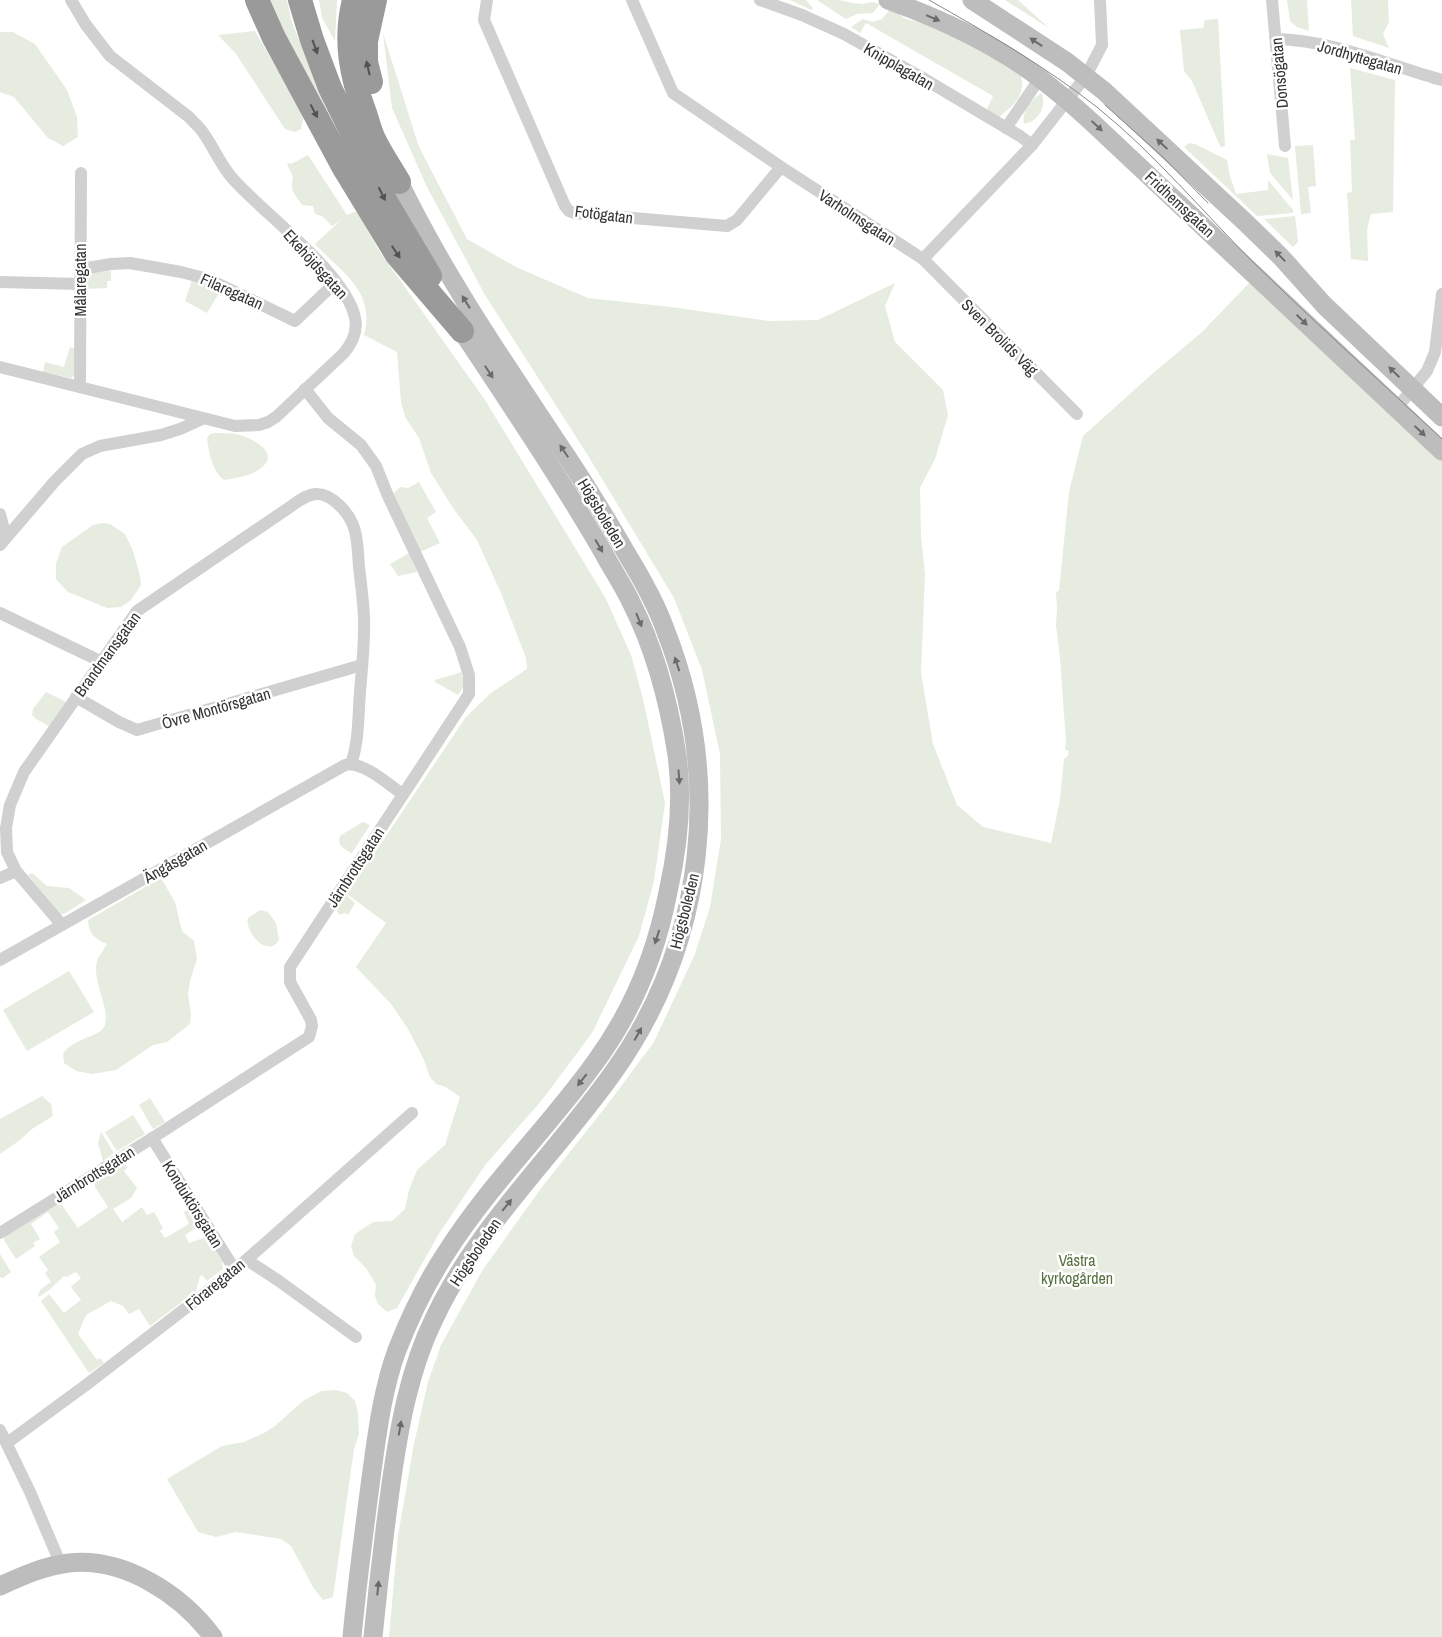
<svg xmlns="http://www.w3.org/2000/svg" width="1442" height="1637" viewBox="0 0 1442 1637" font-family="'Archivo Narrow',sans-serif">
  <rect width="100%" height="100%" fill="#fff"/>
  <g fill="#e6ecdf">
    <polygon points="267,0 287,0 291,20 330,116 326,117"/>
    <polygon points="319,0 337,0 335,41 322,18"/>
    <polygon points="790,0 806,0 813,8 811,10"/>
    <polygon points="817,0 839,0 853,3 863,4 872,2 880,4 873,13 857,14 846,19"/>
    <polygon points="1005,0 1018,0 1049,28"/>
    <polygon points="1287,0 1307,0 1309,31 1297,27 1290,21"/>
    <polygon points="1351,0 1388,0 1389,22 1383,34 1389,48 1353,36"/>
    <path d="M 891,8 L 906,19 L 926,24 L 983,49 L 1021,76 C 1026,97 1012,106 998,118 L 987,109 L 993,96 L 866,23 L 860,33 L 851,27 L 863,19 L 873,22 L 882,19 Z"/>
    <polygon points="1218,19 1225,146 1223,147 1220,146 1192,81 1184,71 1180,30 1203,28 1205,20"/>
    <polygon points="255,31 300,109 303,119 301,129 295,132 285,129 236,54 218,35"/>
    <polygon points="0,32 13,32 35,44 67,90 77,117 78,137 63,146 48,138 14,97 0,92"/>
    <polygon points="383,33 419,147 467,239 518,268 588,298 671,307 769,321 818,320 895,283 885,306 895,342 943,390 948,415 935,459 920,488 921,536 925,574 921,673 933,744 957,805 983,827 1051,843 1060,800 1064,759 1068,756 1069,751 1065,750 1066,741 1060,658 1056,625 1057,609 1056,592 1059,591 1069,492 1083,436 1152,374 1202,332 1252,280 1442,460 1442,1637 389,1637 398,1536 414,1444 428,1382 441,1345 482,1271 542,1187 604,1109 654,1042 695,954 710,907 721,839 720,754 702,670 674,598 587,454 485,295 427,187 392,108"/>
    <polygon points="1350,68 1395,80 1393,212 1371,214 1367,229 1368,261 1351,259 1347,193 1352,192 1350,140 1355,140"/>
    <path d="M 1042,93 C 1046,107 1039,121 1024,124 C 1021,112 1032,98 1042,93 Z"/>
    <polygon points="1189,143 1195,144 1227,160 1230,176 1236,194 1268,190 1268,180 1293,210 1293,213 1257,216 1184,147"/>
    <polygon points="1313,145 1316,186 1308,187 1311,213 1301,214 1295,146"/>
    <polygon points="1267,154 1288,158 1293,200 1270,173"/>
    <path d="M 308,155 L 347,215 L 357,211 L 378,249 L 485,400 L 605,597 L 631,655 L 643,699 L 665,803 L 654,881 L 639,936 L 592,1033 L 542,1100 L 486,1164 L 440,1232 L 397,1308 L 387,1312 L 378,1304 L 375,1296 L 376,1285 L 366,1268 L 354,1256 L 351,1246 L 355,1234 L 373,1222 L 392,1221 L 405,1209 L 409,1190 L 417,1170 L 445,1145 L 460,1097 L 446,1087 L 436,1084 L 430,1077 L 424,1060 L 408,1029 L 391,1004 L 356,967 L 386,923 L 347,894 L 466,717 L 491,693 L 527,669 L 526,658 L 501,593 L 477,540 L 453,508 L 431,473 L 419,438 L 405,417 L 401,402 L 397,352 L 364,335 C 376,291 341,272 315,244 L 342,219 L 332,226 L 322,216 L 315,214 L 313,206 L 302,205 C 294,193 290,192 293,177 L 287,164 L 290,163 L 291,164 Z"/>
    <polygon points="1295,216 1298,242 1293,247 1264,219"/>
    <polygon points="111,271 111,281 107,281 107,288 85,289 86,275 91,272"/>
    <polygon points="192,280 221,290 207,313 185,301"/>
    <polygon points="70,347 75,349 75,375 71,378 43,372 45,362 64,367"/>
    <path d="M 216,433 C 223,433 230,433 236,434 C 250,437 282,452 261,468 C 252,476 235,478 224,480 C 212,471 209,452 207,438 L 210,434 Z"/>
    <polygon points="419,482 436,512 427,518 440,543 420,552 392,495 400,487 408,488"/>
    <polygon points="103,523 110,524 125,534 133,551 140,576 141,585 137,591 130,601 121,607 107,608 68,592 56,579 56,564 62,547 93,525"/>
    <polygon points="409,553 417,572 398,576 390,564"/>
    <polygon points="462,672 464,686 458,695 435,682 435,680"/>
    <polygon points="46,692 66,702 49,726 36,719 32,715 33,709"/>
    <path d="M 363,822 L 370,825 L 352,853 C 344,850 335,843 341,835 Z"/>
    <polygon points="32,873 47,886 69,888 86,900 64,914 60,914 28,875"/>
    <path d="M 161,878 L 175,902 L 182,931 L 194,941 L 197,959 L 190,981 L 188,994 L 191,1014 L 190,1024 L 167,1042 L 153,1045 L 116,1070 L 92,1074 L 76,1071 L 64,1063 L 63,1054 C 74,1037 98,1038 104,1027 C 112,1010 91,980 97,961 C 99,955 104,950 107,944 C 94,938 89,934 88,920 Z"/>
    <polygon points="346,895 355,903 348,915 345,913 339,915 336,908"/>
    <path d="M 260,910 L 268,912 L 276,923 L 279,940 C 268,959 244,932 248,918 Z"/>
    <polygon points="69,971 94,1012 27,1051 3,1010"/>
    <polygon points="42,1096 51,1104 53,1116 32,1129 20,1140 0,1154 0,1119"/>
    <polygon points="150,1098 165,1122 153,1129 139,1105"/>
    <polygon points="133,1115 145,1134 117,1151 105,1132"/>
    <polygon points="101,1132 114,1153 103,1161 98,1143"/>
    <polygon points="124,1163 127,1168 124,1171 137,1188 131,1198 113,1209 122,1222 142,1207 147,1215 154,1212 163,1228 160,1231 165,1238 189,1224 184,1212 188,1210 198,1227 185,1235 189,1243 206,1237 222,1261 223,1269 207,1281 202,1275 200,1276 196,1291 150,1326 139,1309 129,1314 123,1306 111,1301 86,1315 78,1334 97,1360 100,1358 104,1363 89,1373 41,1301 49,1294 64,1313 81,1300 71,1287 81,1278 76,1272 66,1277 64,1276 49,1290 39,1297 38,1295 41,1289 51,1282 45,1273 48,1270 39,1257 60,1242 54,1232 59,1228 48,1212 31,1224 40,1239 33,1243 35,1246 16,1259 4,1240 5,1236 59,1201 78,1228 108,1207 95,1187 95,1181"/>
    <polygon points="0,1254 11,1272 3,1278 0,1277"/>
    <polygon points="336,1390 347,1393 355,1401 358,1413 359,1434 354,1449 333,1597 323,1600 313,1587 291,1546 281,1539 236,1532 216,1537 198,1532 167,1479 222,1446 244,1442 264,1433 275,1426 303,1401 321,1391"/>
  </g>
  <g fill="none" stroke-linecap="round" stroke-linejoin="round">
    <g stroke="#d0d0d0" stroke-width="12">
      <polyline points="487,0 484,20 565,206 569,211 574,213 727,226 737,220 781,167"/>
      <polyline points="632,0 673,93 781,167 923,259 1077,414"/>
      <polyline points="760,0 802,15 844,34 921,77 1020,136 1032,145"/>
      <polyline points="1272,0 1285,146"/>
      <path d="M 1276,39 C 1333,40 1388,65 1442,80"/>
      <polyline points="1006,128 1040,78"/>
      <polyline points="923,259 1032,145 1086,76 1102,45 1100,0"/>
      <polyline points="81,269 111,264 130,263 181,272 208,279 295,321 336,282"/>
      <polyline points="0,282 81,284"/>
      <path d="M 0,367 L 235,426 L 259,425 L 268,422 L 276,417 L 344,353 C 352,343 358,331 355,318 C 347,274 264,214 233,179 C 221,166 214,148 204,134 C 200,127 194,123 189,117 L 110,56 L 86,25 L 71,0"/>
      <polyline points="80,387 81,173"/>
      <polyline points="1396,409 1427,371 1435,352 1442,294"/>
      <polyline points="0,514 6,537"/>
      <polyline points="0,545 55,481 82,454 100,446 161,435 180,429 202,419"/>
      <polyline points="0,613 100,661"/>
      <polyline points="76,697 119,722 137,730 362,665"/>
      <polyline points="0,878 16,871"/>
      <path d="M 62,925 L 16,871 L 7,852 L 6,828 L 10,805 L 24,772 L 137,611 L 287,509 C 296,503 306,494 317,494 C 332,494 348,512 353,525 C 358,537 358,554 359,567 C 361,583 363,600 364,616 C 365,641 362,667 360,692 C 358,717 359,741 351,764"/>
      <path d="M 0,960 L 345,765 C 363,761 388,784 402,794"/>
      <polyline points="152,1138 235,1270"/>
      <polyline points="0,1233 154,1137 309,1037 312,1026 311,1020 290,982 290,967 469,694 469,675 460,647 388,496 376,466 361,445 328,418 305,389"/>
      <polyline points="247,1260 279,1281 356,1337"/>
      <polyline points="0,1430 30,1492 61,1565"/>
      <polyline points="7,1443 86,1385 235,1270 412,1113"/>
    </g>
    <g stroke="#bdbdbd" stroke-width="19">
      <path d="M 888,0 C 930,15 971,33 1009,57 C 1040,76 1069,101 1096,126 L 1442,451"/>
      <polyline points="972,0 1067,62 1104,91 1245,222 1281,257 1324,305 1442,417"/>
      <path d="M 0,1586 C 22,1576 44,1566 69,1563 C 124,1557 181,1594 213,1637"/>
      <path d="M 352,1637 C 357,1584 364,1531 371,1478 C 377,1435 382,1391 397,1350 C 410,1317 426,1283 446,1253 C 489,1185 547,1129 594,1064 C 631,1014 656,954 668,892 C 678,848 683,800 677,755 C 669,703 655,649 631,602 C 623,585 612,569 603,552 C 559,476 510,404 462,331"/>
      <path d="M 373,1637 C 378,1586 384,1535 391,1484 C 399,1428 409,1370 434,1319 C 478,1225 556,1154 615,1070 C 707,939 723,776 665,629 C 656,604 642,579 628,556 C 605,516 581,477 555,439 C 500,356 443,273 399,182"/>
    </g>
    <g stroke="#9a9a9a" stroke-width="24">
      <polyline points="257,0 274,38 344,168 397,255 462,331"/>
      <polyline points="300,0 312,40 330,88 386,202 430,276"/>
      <path d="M 354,0 C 344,40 351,76 365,113 C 368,122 370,131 374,139 C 381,154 391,168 399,182"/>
      <polyline points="371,82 366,62 366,41 375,0"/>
    </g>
    <g stroke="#888" stroke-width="1">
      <path d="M 929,0 C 987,33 1045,66 1098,108 C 1155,154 1202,211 1254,263 C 1315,323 1379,380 1442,439"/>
      <polyline points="1105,105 1163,157 1208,203"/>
    </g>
  </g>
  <defs><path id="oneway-solid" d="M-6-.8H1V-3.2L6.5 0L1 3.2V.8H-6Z" transform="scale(1.25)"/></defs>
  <g fill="#6a6a6a">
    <use href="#oneway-solid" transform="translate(933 18) rotate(23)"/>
    <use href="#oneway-solid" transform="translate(1036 42) rotate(-146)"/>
    <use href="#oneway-solid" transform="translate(1097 126) rotate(43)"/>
    <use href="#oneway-solid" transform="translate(1162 144) rotate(-137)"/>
    <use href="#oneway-solid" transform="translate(1280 256) rotate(-134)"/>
    <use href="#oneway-solid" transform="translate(466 302) rotate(-122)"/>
    <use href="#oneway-solid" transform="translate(1302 320) rotate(44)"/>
    <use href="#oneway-solid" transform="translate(489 372) rotate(57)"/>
    <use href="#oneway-solid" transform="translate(1394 372) rotate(-136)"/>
    <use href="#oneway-solid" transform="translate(1420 431) rotate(43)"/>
    <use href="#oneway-solid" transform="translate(564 451) rotate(-124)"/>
    <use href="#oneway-solid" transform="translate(599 546) rotate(60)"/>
    <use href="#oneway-solid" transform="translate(639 620) rotate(68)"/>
    <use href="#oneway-solid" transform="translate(677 664) rotate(-108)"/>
    <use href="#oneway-solid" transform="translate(679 777) rotate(86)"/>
    <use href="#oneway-solid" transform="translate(657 937) rotate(108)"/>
    <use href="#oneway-solid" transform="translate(638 1034) rotate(-61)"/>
    <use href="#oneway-solid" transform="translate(582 1080) rotate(128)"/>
    <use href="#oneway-solid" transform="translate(507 1205) rotate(-51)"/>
    <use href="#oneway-solid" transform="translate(400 1428) rotate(-80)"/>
    <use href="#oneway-solid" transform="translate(378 1588) rotate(-84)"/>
  </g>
  <g fill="#525252">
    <use href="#oneway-solid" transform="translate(315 47) rotate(70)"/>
    <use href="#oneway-solid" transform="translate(368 68) rotate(-103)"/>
    <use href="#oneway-solid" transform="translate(314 111) rotate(62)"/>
    <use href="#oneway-solid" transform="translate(382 194) rotate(64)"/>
    <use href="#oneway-solid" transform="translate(396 252) rotate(56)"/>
  </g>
  <g text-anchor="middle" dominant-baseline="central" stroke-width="5" stroke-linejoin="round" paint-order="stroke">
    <g font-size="16" fill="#333" stroke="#fff">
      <text transform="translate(1360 57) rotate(16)">Jordhyttegatan</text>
      <text transform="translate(899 66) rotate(30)">Knipplagatan</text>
      <text transform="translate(1279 73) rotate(-95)">Donsögatan</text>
      <text transform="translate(1180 204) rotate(43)">Fridhemsgatan</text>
      <text transform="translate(604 214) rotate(7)">Fotögatan</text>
      <text transform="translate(857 217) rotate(33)">Varholmsgatan</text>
      <text transform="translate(316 264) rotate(48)">Ekehöjdsgatan</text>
      <text transform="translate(80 280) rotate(-90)">Målaregatan</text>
      <text transform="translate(232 291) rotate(24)">Filaregatan</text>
      <text transform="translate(1000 337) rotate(45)">Sven Brolids Väg</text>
      <text transform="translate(602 513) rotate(59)">Högsboleden</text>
      <text transform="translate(107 654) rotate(-54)">Brandmansgatan</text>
      <text transform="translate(216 708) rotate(-16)">Övre Montörsgatan</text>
      <text transform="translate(175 861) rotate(-30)">Ängåsgatan</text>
      <text transform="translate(355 867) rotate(-57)">Järnbrottsgatan</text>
      <text transform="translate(684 911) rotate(-76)">Högsboleden</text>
      <text transform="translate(94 1174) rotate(-32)">Järnbrottsgatan</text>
      <text transform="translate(193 1204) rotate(58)">Konduktörsgatan</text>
      <text transform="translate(475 1252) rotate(-56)">Högsboleden</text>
      <text transform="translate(215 1284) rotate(-39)">Föraregatan</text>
    </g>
    <g font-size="16" fill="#56703f" stroke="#fff">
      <text x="1077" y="1260">Västra<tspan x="1077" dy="18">kyrkogården</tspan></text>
    </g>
  </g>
</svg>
